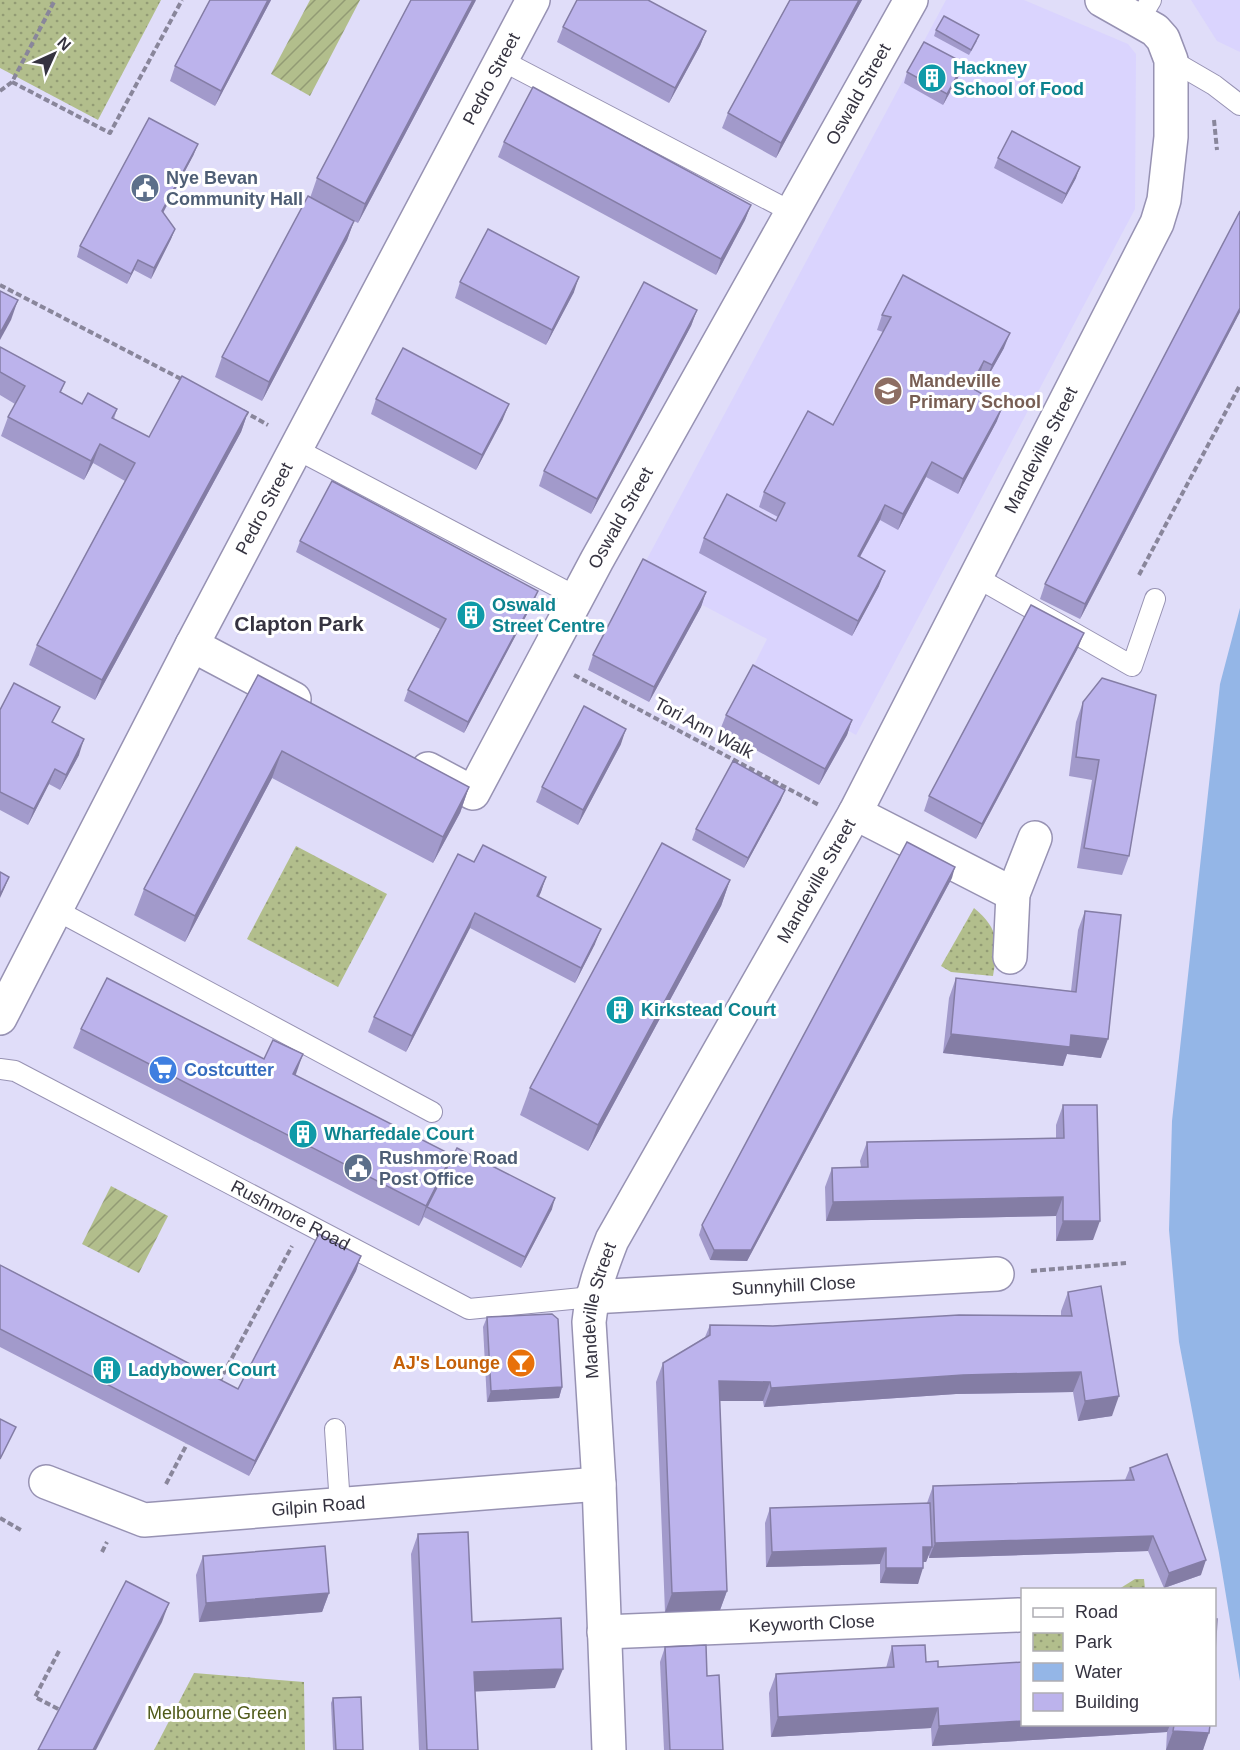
<svg xmlns="http://www.w3.org/2000/svg" width="1240" height="1750" viewBox="0 0 1240 1750" font-family="Arial,sans-serif">
  <defs>
    <pattern id="park-dots" width="8" height="8" patternUnits="userSpaceOnUse" patternTransform="scale(1.5)"><rect width="8" height="8" fill="#b2be8c"/><path d="M2 2h.1M6 6h.1" fill="none" stroke="#929b74" stroke-width="1.8" stroke-linecap="round"/></pattern>
    <pattern id="garden-furrows" width="10" height="10" patternUnits="userSpaceOnUse" patternTransform="scale(1.5)"><rect width="10" height="10" fill="#b2be8c"/><path d="M-1 1l2-2M0 10L10 0M9 11l2-2" fill="none" stroke="#929b74"/></pattern>
  </defs>
  <rect width="100%" height="100%" fill="#e0ddf9"/>
  <g fill="#dad4fe">
    <polygon points="946,0 1024,0 1128,44 1136,54 1135,209 856,735 749,675 767,639 640,572"/>
    <polygon points="1191,0 1240,0 1240,52 1217,41"/>
  </g>
  <g fill="url(#park-dots)">
    <polygon points="0,0 161,0 98,120 0,68"/>
    <polygon points="296,846 387,894 338,987 247,939"/>
    <path d="M 974,908 C 1000,929 998,945 993,976 L 951,972 L 941,966 Z"/>
    <polygon points="1135,1579 1144,1579 1145,1589 1119,1589"/>
    <polygon points="194,1673 304,1682 305,1750 154,1750"/>
  </g>
  <g fill="url(#garden-furrows)">
    <polygon points="310,0 360,0 310,96 271,74"/>
    <polygon points="111,1186 168,1216 139,1273 82,1244"/>
  </g>
  <polygon fill="#94b6e7" points="1240,608 1240,1681 1219,1553 1179,1342 1169,1230 1172,1121 1220,684"/>
  <g fill="none" stroke-linecap="round" stroke-linejoin="round">
    <g stroke="#9792b3" stroke-width="22">
      <g id="lane">
        <polyline points="1139,20 1151,0"/>
        <polyline points="501,60 792,212"/>
        <polyline points="1171,60 1214,85 1240,105"/>
        <polyline points="296,449 577,597"/>
        <polyline points="976,577 1132,666 1155,599"/>
        <polyline points="56,910 432,1112"/>
        <path id="s1" d="M 0,1069 L 15,1071 L 469,1309 L 592,1297"/>
        <polyline points="335,1429 340,1505"/>
      </g>
    </g>
    <g stroke="#9792b3" stroke-width="36">
      <g id="street">
        <polyline points="192,645 294,699"/>
        <path id="s2" d="M 428,769 L 473,793 L 597,560 L 911,0"/>
        <polyline points="855,813 1013,894"/>
        <polyline points="1010,957 1013,894 1035,838"/>
        <path id="s3" d="M 0,1018 L 192,645 L 533,0"/>
        <path id="s4" d="M 592,1297 L 997,1274"/>
        <path id="s5" d="M 46,1482 L 144,1520 L 599,1484"/>
        <path id="s6" d="M 604,1632 L 1019,1615"/>
        <path id="s7" d="M 609,1750 L 599,1484 L 589,1322 C 592,1293 601,1268 612,1240 L 855,813 L 1157,223 L 1164,200 L 1171,137 L 1171,60 L 1163,39 L 1155,30 L 1102,0"/>
      </g>
    </g>
    <g stroke="#89869b" stroke-width="4" stroke-dasharray="6 3" stroke-linecap="butt">
      <polyline points="12,82 110,133 182,0"/>
      <polyline points="0,91 12,82 55,0"/>
      <polyline points="1214,120 1217,150"/>
      <polyline points="0,285 183,380"/>
      <polyline points="243,411 268,425"/>
      <polyline points="1139,575 1240,385"/>
      <polyline points="574,675 819,805"/>
      <polyline points="1031,1271 1126,1263"/>
      <polyline points="219,1382 292,1246"/>
      <polyline points="166,1484 187,1444"/>
      <polyline points="0,1518 21,1530"/>
      <polyline points="102,1552 107,1542"/>
      <polyline points="59,1651 35,1697 62,1711"/>
    </g>
    <use href="#lane" stroke="#fff" stroke-width="20"/>
    <use href="#street" stroke="#fff" stroke-width="33"/>
  </g>
  <g fill="#a29acb">
    <polygon points="210,0 271,0 215,106 170,81 175,66"/>
    <polygon points="476,0 358,223 354,221 347,240 262,401 215,377 222,357 310,198 317,178"/>
    <polygon points="790,0 862,0 776,158 722,128 728,113"/>
    <polygon points="563,27 706,31 700,46 669,103 557,42"/>
    <polygon points="936,30 977,41 969,55 934,36"/>
    <polygon points="907,72 960,74 943,105 904,83"/>
    <polygon points="504,142 751,205 745,220 716,275 498,157"/>
    <polygon points="194,154 163,213 175,229 171,239 151,279 134,270 127,284 77,257 80,246"/>
    <polygon points="998,158 1076,178 1062,204 994,168"/>
    <polygon points="1240,211 1240,312 1080,619 1040,599 1045,584"/>
    <polygon points="460,282 574,292 546,345 455,298"/>
    <polygon points="697,310 691,326 591,514 539,486 544,471"/>
    <polygon points="882,315 1004,348 986,380 979,376 972,389 997,421 958,494 926,477 898,530 880,520 860,557 879,586 852,636 699,553 704,538 776,521 778,517 759,507 764,492 833,425 883,332 877,330"/>
    <polygon points="0,347 65,382 61,392 82,404 117,409 114,419 149,437 248,412 241,432 95,700 29,665 37,645 125,481 93,463 84,480 1,436 8,417 15,404 0,395"/>
    <polygon points="376,399 503,419 476,470 371,414"/>
    <polygon points="300,541 534,601 464,733 404,701 408,690 440,629 296,552"/>
    <polygon points="706,592 701,607 649,702 588,670 593,655"/>
    <polygon points="1078,648 976,839 924,811 929,796"/>
    <polygon points="258,675 469,787 460,813 433,863 272,778 185,942 134,915 144,889"/>
    <polygon points="1083,702 1129,856 1122,875 1077,868 1092,780 1069,776 1076,722"/>
    <polygon points="0,710 54,723 79,755 60,790 49,784 28,825 0,810"/>
    <polygon points="726,715 852,720 847,735 819,785 720,730"/>
    <polygon points="621,744 578,825 536,802 542,787"/>
    <polygon points="781,800 744,868 692,840 696,829"/>
    <polygon points="474,862 546,877 539,897 595,944 575,983 470,928 406,1052 368,1032 374,1017"/>
    <polygon points="952,878 747,1261 710,1260 699,1235 702,1225"/>
    <polygon points="730,880 721,906 588,1151 520,1115 530,1088"/>
    <polygon points="1085,911 1101,1058 1067,1054 1063,1066 943,1053 949,998 956,978 1071,991 1078,930"/>
    <polygon points="81,1029 295,1075 448,1165 552,1209 521,1268 424,1217 419,1226 73,1048"/>
    <polygon points="1063,1105 1093,1240 1056,1241 1056,1216 826,1221 825,1187 832,1168 861,1167 860,1161 867,1142 1056,1138 1056,1125"/>
    <polygon points="361,1256 356,1271 249,1476 0,1347 0,1265 238,1389"/>
    <polygon points="1068,1292 1112,1416 1078,1421 1073,1392 956,1394 764,1407 763,1401 719,1401 727,1591 720,1610 665,1612 656,1382 663,1363 705,1337 710,1325 773,1326 1061,1316 1061,1311"/>
    <polygon points="487,1317 562,1387 559,1398 487,1402 483,1327"/>
    <polygon points="1130,1468 1201,1575 1164,1588 1148,1551 929,1558 929,1554 926,1562 923,1562 918,1584 880,1583 880,1564 766,1567 765,1523 770,1508 927,1503 933,1486 1125,1480"/>
    <polygon points="418,1534 472,1622 555,1688 475,1691 478,1750 419,1750 411,1554"/>
    <polygon points="203,1556 329,1593 322,1612 199,1622 196,1575"/>
    <polygon points="892,1646 938,1667 1023,1725 1210,1725 1203,1750 1166,1750 1167,1732 932,1746 931,1728 771,1737 769,1693 776,1674 886,1668"/>
    <polygon points="665,1647 707,1676 723,1750 664,1750 660,1662"/>
    <polygon points="333,1698 363,1750 333,1750 331,1703"/>
  </g>
  <g fill="#847da5">
    <polygon points="268,0 271,0 215,106 221,91"/>
    <polygon points="473,0 476,0 358,223 365,204"/>
    <polygon points="859,0 862,0 776,158 781,143"/>
    <polygon points="706,31 700,46 669,103 675,88"/>
    <polygon points="964,63 960,74 943,105 947,94"/>
    <polygon points="198,144 194,154 158,222 162,211"/>
    <polygon points="1080,167 1076,178 1062,204 1066,194"/>
    <polygon points="751,205 745,220 716,275 721,259"/>
    <polygon points="354,221 347,240 262,401 269,382"/>
    <polygon points="175,229 171,239 151,279 154,268"/>
    <polygon points="138,260 134,270 127,284 131,274"/>
    <polygon points="579,277 574,292 546,345 552,330"/>
    <polygon points="18,300 11,320 0,340 0,333"/>
    <polygon points="1240,308 1240,312 1080,619 1085,604"/>
    <polygon points="697,310 691,326 591,514 597,499"/>
    <polygon points="1010,333 1004,348 986,380 992,365"/>
    <polygon points="984,361 979,376 965,403 970,387"/>
    <polygon points="509,404 503,419 476,470 482,455"/>
    <polygon points="1003,406 997,421 958,494 963,479"/>
    <polygon points="248,412 241,432 95,700 102,680"/>
    <polygon points="100,444 93,463 84,480 91,461"/>
    <polygon points="932,462 926,477 898,530 903,514"/>
    <polygon points="885,505 880,520 852,571 858,556"/>
    <polygon points="885,571 879,586 852,636 858,621"/>
    <polygon points="538,591 534,601 464,733 468,722"/>
    <polygon points="706,592 701,607 649,702 654,687"/>
    <polygon points="1084,633 1078,648 976,839 982,824"/>
    <polygon points="852,720 847,735 819,785 825,769"/>
    <polygon points="626,729 621,744 578,825 583,810"/>
    <polygon points="84,739 79,755 60,790 66,775"/>
    <polygon points="282,751 272,778 185,942 195,916"/>
    <polygon points="55,769 49,784 28,825 34,809"/>
    <polygon points="469,787 460,813 433,863 443,837"/>
    <polygon points="785,790 781,800 744,868 748,858"/>
    <polygon points="955,867 952,878 747,1261 710,1260 714,1250"/>
    <polygon points="9,877 5,887 0,898 0,895"/>
    <polygon points="546,877 541,892 531,911 537,896"/>
    <polygon points="730,880 721,906 588,1151 598,1125"/>
    <polygon points="475,913 470,928 406,1052 412,1036"/>
    <polygon points="601,929 595,944 575,983 581,968"/>
    <polygon points="951,1034 1071,1035 1108,1039 1101,1058 1067,1054 1063,1066 943,1053"/>
    <polygon points="303,1054 296,1074 286,1093 293,1074"/>
    <polygon points="452,1155 445,1175 427,1207 419,1226 426,1206"/>
    <polygon points="1063,1197 1056,1216 826,1221 833,1202"/>
    <polygon points="555,1198 552,1209 521,1268 525,1257"/>
    <polygon points="1063,1221 1100,1221 1093,1240 1056,1241"/>
    <polygon points="361,1256 356,1271 249,1476 255,1461"/>
    <polygon points="1081,1372 1073,1392 956,1394 764,1407 771,1388 963,1375"/>
    <polygon points="719,1381 770,1382 763,1401 711,1401"/>
    <polygon points="562,1387 559,1398 487,1402 491,1391"/>
    <polygon points="1119,1396 1112,1416 1078,1421 1085,1401"/>
    <polygon points="1153,1536 1148,1551 929,1558 935,1543"/>
    <polygon points="923,1547 932,1547 926,1562 918,1562"/>
    <polygon points="886,1548 880,1564 766,1567 772,1552"/>
    <polygon points="1206,1560 1201,1575 1164,1588 1169,1573"/>
    <polygon points="886,1568 923,1568 918,1584 880,1583"/>
    <polygon points="727,1591 720,1610 665,1612 672,1593"/>
    <polygon points="329,1593 322,1612 199,1622 206,1603"/>
    <polygon points="169,1603 162,1622 96,1750 93,1750"/>
    <polygon points="563,1669 555,1688 467,1692 474,1672"/>
    <polygon points="938,1708 931,1728 771,1737 778,1717"/>
    <polygon points="1023,1721 1023,1725 1170,1725 1167,1732 932,1746 939,1726"/>
    <polygon points="1173,1731 1209,1733 1203,1750 1166,1750"/>
  </g>
  <g fill="#bcb3ec" stroke="#847da5" stroke-width="1.5">
    <polygon points="210,0 268,0 221,91 175,66"/>
    <polygon points="411,0 473,0 365,204 317,178"/>
    <polygon points="577,0 648,0 706,31 675,88 563,27"/>
    <polygon points="790,0 859,0 781,143 728,113"/>
    <polygon points="944,16 979,35 971,50 936,30"/>
    <polygon points="924,42 964,63 947,94 907,72"/>
    <polygon points="533,87 751,205 721,259 504,142"/>
    <polygon points="149,118 198,144 162,211 175,229 154,268 138,260 131,274 80,246"/>
    <polygon points="1012,131 1080,167 1066,194 998,158"/>
    <polygon points="308,196 354,221 269,382 222,357"/>
    <polygon points="1240,211 1240,308 1085,604 1045,584"/>
    <polygon points="488,229 579,277 552,330 460,282"/>
    <polygon points="903,275 1010,333 992,365 984,361 970,387 1003,406 963,479 932,462 903,514 885,505 858,556 885,571 858,621 704,538 727,494 776,521 785,503 764,492 808,411 833,425 891,317 882,315"/>
    <polygon points="644,282 697,310 597,499 544,471"/>
    <polygon points="0,291 18,300 0,333"/>
    <polygon points="0,347 65,382 60,392 82,404 88,393 117,409 112,418 149,437 182,376 248,412 102,680 37,645 135,463 100,444 91,461 8,417 25,386 0,372"/>
    <polygon points="403,348 509,404 482,455 376,399"/>
    <polygon points="332,481 538,591 468,722 408,690 446,619 300,541"/>
    <polygon points="643,559 706,592 654,687 593,655"/>
    <polygon points="1031,605 1084,633 982,824 929,796"/>
    <polygon points="753,665 852,720 825,769 726,715"/>
    <polygon points="258,675 469,787 443,837 282,751 195,916 144,889"/>
    <polygon points="1102,678 1156,695 1129,856 1084,848 1099,760 1076,757 1083,702"/>
    <polygon points="14,683 60,707 52,722 84,739 66,775 55,769 34,809 0,792 0,710"/>
    <polygon points="584,706 626,729 583,810 542,787"/>
    <polygon points="733,761 785,790 748,858 696,829"/>
    <polygon points="907,842 955,867 751,1250 714,1250 702,1225"/>
    <polygon points="662,843 730,880 598,1125 530,1088"/>
    <polygon points="483,845 546,877 537,896 601,929 581,968 475,913 412,1036 374,1017 458,854 474,862"/>
    <polygon points="0,872 9,877 0,895"/>
    <polygon points="1085,911 1121,915 1108,1039 1071,1035 1070,1047 951,1034 956,978 1076,992"/>
    <polygon points="107,978 264,1059 273,1040 303,1054 293,1074 452,1155 426,1206 81,1029"/>
    <polygon points="1063,1105 1097,1105 1100,1221 1063,1221 1063,1197 833,1202 832,1168 868,1167 867,1142 1064,1138"/>
    <polygon points="457,1148 555,1198 525,1257 427,1207"/>
    <polygon points="319,1234 361,1256 255,1461 0,1329 0,1265 238,1389"/>
    <polygon points="1101,1286 1119,1396 1085,1401 1081,1372 963,1375 771,1388 770,1382 719,1381 727,1591 672,1593 663,1363 710,1335 710,1325 773,1326 959,1315 1072,1316 1068,1292"/>
    <polygon points="552,1314 558,1319 562,1387 491,1391 487,1317"/>
    <polygon points="0,1419 16,1427 0,1459"/>
    <polygon points="1167,1454 1206,1560 1169,1573 1153,1536 935,1543 933,1486 1134,1480 1130,1468"/>
    <polygon points="930,1503 932,1547 923,1547 923,1568 886,1568 886,1548 772,1552 770,1508"/>
    <polygon points="468,1532 472,1622 561,1618 563,1669 474,1672 478,1750 427,1750 418,1534"/>
    <polygon points="325,1546 329,1593 206,1603 203,1556"/>
    <polygon points="126,1581 169,1603 93,1750 38,1750"/>
    <polygon points="1215,1619 1217,1619 1215,1652"/>
    <polygon points="706,1645 707,1676 719,1675 723,1750 670,1750 665,1647"/>
    <polygon points="925,1645 926,1662 938,1661 938,1667 1023,1662 1023,1721 939,1726 938,1708 778,1717 776,1674 894,1667 892,1646"/>
    <polygon points="361,1697 363,1750 336,1750 333,1698"/>
    <polygon points="1174,1725 1210,1725 1209,1733 1173,1731"/>
  </g>
  <defs>
    <g id="building-disc" transform="scale(1.5)"><circle r="9.5" fill="#0f9aa8" stroke="#fff"/><path d="M-4-6H4V6H1V3H-1V6H-4ZM-2.5-4.3h1.7v1.8h-1.7ZM.8-4.3h1.7v1.8H.8ZM-2.5-1h1.7V.8h-1.7ZM.8-1h1.7V.8H.8Z" fill="#fff"/></g>
    <g id="civic-disc" transform="scale(1.5)"><circle r="9.5" fill="#5c6f8a" stroke="#fff"/><path d="M-.6-6.5H3V-4.5H.6V-3L4-1V1h2V6H-6V1h2V-1L-.6-3ZM-1.2 2.5V6h2.4V2.5Z" fill="#fff"/></g>
    <g id="school-disc" transform="scale(1.5)"><circle r="9.5" fill="#8d6e63" stroke="#fff"/><path d="M0-5L7-2L0 1L-7-2ZM-4 1L0 2.5L4 1V4Q0 6-4 4Z" fill="#fff"/></g>
    <g id="supermarket-disc" transform="scale(1.5)"><circle r="9.5" fill="#3f7fe0" stroke="#fff"/><path d="M-6-5.5h2.5l.6 2H6L4.5 2H-2.5L-4.4-4H-6ZM-1.5 3.2a1.3 1.3 0 1 0 .1 0ZM3 3.2a1.3 1.3 0 1 0 .1 0Z" fill="#fff"/></g>
    <g id="bar-disc" transform="scale(1.5)"><circle r="9.5" fill="#e8710a" stroke="#fff"/><path d="M-6-5H6L.8 .8V4.5H3.5V6h-7V4.5H-.8V.8Z" fill="#fff"/></g>
  </defs>
  <g fill-rule="evenodd">
    <use href="#building-disc" x="932" y="78"/>
    <use href="#civic-disc" x="145" y="188"/>
    <use href="#school-disc" x="888" y="391"/>
    <use href="#building-disc" x="471" y="615"/>
    <use href="#building-disc" x="620" y="1010"/>
    <use href="#supermarket-disc" x="163" y="1070"/>
    <use href="#building-disc" x="303" y="1134"/>
    <use href="#civic-disc" x="358" y="1168"/>
    <use href="#bar-disc" x="521" y="1363"/>
    <use href="#building-disc" x="107" y="1370"/>
  </g>
  <g text-anchor="middle" dominant-baseline="central" stroke-width="6" stroke-linejoin="round" paint-order="stroke">
    <g font-size="18" font-weight="bold" fill="#0d838f" stroke="#fff" text-anchor="start">
      <text x="953" y="68">Hackney<tspan x="953" dy="21">School of Food</tspan></text>
      <text x="492" y="605">Oswald<tspan x="492" dy="21">Street Centre</tspan></text>
      <text x="641" y="1010">Kirkstead Court</text>
      <text x="324" y="1134">Wharfedale Court</text>
      <text x="128" y="1370">Ladybower Court</text>
    </g>
    <g font-size="18" fill="#353340" stroke="#fff">
      <text stroke="none"><textPath href="#s3" startOffset="1060">Pedro Street</textPath></text>
      <text stroke="none"><textPath href="#s2" startOffset="849">Oswald Street</textPath></text>
      <text stroke="none"><textPath href="#s7" startOffset="1413">Mandeville Street</textPath></text>
      <text stroke="none"><textPath href="#s3" startOffset="574">Pedro Street</textPath></text>
      <text stroke="none"><textPath href="#s2" startOffset="363">Oswald Street</textPath></text>
      <text transform="translate(704 728) rotate(28)">Tori Ann Walk</text>
      <text stroke="none"><textPath href="#s7" startOffset="927">Mandeville Street</textPath></text>
      <text stroke="none"><textPath href="#s1" startOffset="326">Rushmore Road</textPath></text>
      <text stroke="none"><textPath href="#s4" startOffset="202">Sunnyhill Close</textPath></text>
      <text stroke="none"><textPath href="#s7" startOffset="441">Mandeville Street</textPath></text>
      <text stroke="none"><textPath href="#s5" startOffset="280">Gilpin Road</textPath></text>
      <text stroke="none"><textPath href="#s6" startOffset="208">Keyworth Close</textPath></text>
    </g>
    <g font-size="18" font-weight="bold" fill="#4e5e75" stroke="#fff" text-anchor="start">
      <text x="166" y="178">Nye Bevan<tspan x="166" dy="21">Community Hall</tspan></text>
      <text x="379" y="1158">Rushmore Road<tspan x="379" dy="21">Post Office</tspan></text>
    </g>
    <g font-size="18" font-weight="bold" fill="#785e54" stroke="#fff" text-anchor="start">
      <text x="909" y="381">Mandeville<tspan x="909" dy="21">Primary School</tspan></text>
    </g>
    <g font-size="18" font-weight="bold" fill="#366cbe" stroke="#fff" text-anchor="start">
      <text x="184" y="1070">Costcutter</text>
    </g>
    <g font-size="18" font-weight="bold" fill="#c56008" stroke="#fff" text-anchor="end">
      <text x="500" y="1363">AJ's Lounge</text>
    </g>
    <g font-size="18" fill="#4f5a19" stroke="#fff">
      <text x="217" y="1713">Melbourne Green</text>
    </g>
    <g font-size="21" font-weight="bold" fill="#353340" stroke="#fff">
      <text x="299" y="623">Clapton Park</text>
    </g>
  </g>
  <rect x="1021" y="1588" width="195" height="138" fill="#ffffff" stroke="#aeadb3" stroke-width="1.5"/>
  <rect x="1033" y="1608" width="30" height="9" fill="#ffffff" stroke="#aeadb3" stroke-width="1.5"/>
  <text x="1075" y="1618" font-size="18" fill="#353340">Road</text>
  <rect x="1033" y="1633" width="30" height="18" fill="url(#park-dots)" stroke="#aeadb3" stroke-width="1.5"/>
  <text x="1075" y="1648" font-size="18" fill="#353340">Park</text>
  <rect x="1033" y="1663" width="30" height="18" fill="#94b6e7" stroke="#aeadb3" stroke-width="1.5"/>
  <text x="1075" y="1678" font-size="18" fill="#353340">Water</text>
  <rect x="1033" y="1693" width="30" height="18" fill="#bcb3ec" stroke="#aeadb3" stroke-width="1.5"/>
  <text x="1075" y="1708" font-size="18" fill="#353340">Building</text>
  <g transform="translate(54 54) rotate(45)" stroke="#ffffff" stroke-width="4.5" paint-order="stroke">
  <path d="M0-4.5L10 22L0 15L-10 22Z" fill="#353340"/>
  <text y="-9" font-size="16" font-weight="bold" text-anchor="middle" fill="#353340">N</text>
  </g>
</svg>
